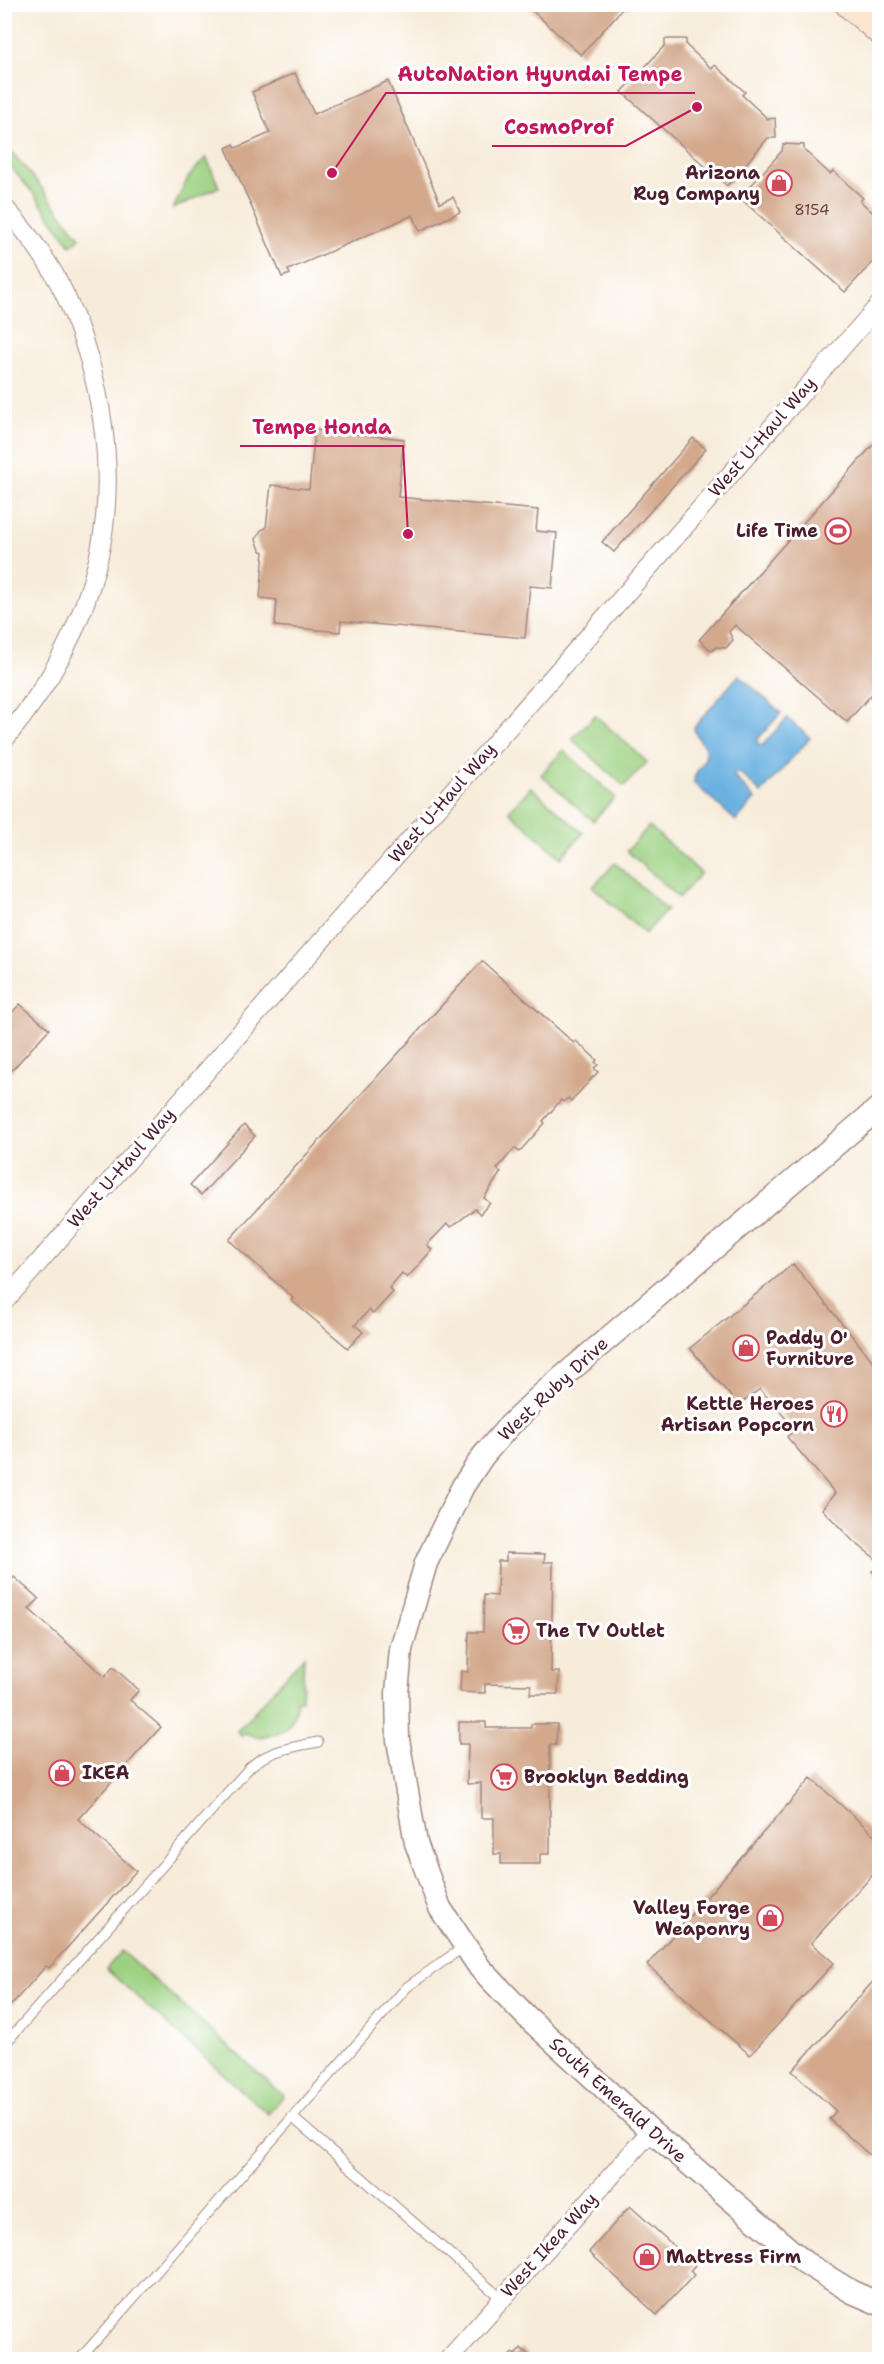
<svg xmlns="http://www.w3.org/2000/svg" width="884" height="2364" viewBox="0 0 884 2364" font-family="'Shantell Sans',sans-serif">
  <rect width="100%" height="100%" fill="#fff"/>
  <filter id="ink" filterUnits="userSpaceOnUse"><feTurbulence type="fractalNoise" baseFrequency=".0167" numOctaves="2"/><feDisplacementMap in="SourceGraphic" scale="12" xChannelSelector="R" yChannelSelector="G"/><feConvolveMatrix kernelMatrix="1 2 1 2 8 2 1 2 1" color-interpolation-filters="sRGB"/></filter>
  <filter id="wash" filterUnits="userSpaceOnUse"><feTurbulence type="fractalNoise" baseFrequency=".008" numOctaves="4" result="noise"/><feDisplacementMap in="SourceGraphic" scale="24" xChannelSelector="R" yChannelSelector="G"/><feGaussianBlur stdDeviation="1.35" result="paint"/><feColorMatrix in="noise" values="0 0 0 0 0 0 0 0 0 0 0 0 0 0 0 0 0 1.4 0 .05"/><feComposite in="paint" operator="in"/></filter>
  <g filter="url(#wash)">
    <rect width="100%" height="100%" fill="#f7ecda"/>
    <g fill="#9cd182" stroke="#737856" stroke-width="1.5">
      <polygon points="5,144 41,187 80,238 71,246 34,194 5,161"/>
      <polygon points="206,157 219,187 173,209 188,178"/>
      <polygon points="595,715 647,762 624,786 572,739"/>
      <polygon points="563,750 615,797 593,821 541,775"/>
      <polygon points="531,787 583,833 561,858 509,811"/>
      <polygon points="649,826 701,873 679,898 627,851"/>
      <polygon points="615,863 667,910 645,934 593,887"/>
      <path d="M 304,1656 L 302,1700 L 297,1700 C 294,1727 286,1733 260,1738 L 245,1733 L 242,1736 L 237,1731 Z"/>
      <polygon points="122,1951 284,2096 268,2114 106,1969"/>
    </g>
    <path fill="#6bb1e1" stroke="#5a6886" stroke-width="1.5" d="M 739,675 L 781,713 L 757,740 L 758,744 L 763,745 L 787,718 L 810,738 L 761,793 L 739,772 L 733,775 L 755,799 L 736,821 L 694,783 C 693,770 707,764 706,752 C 704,742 694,737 694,727 Z"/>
    <g id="blocks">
      <g fill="#d3a88b">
        <polygon points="525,4 631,4 631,8 623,8 581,55"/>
        <polygon points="665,39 686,39 686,45 712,69 715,65 745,92 742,95 768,119 775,118 776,138 768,138 727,186 622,92 665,45"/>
        <polygon points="295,73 314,114 388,81 440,203 453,197 460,212 420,231 413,215 288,270 290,274 282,277 226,148 234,144 236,148 270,133 252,92"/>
        <polygon points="783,144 804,145 804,150 830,174 833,171 863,198 860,201 880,219 880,254 845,292 740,198 782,151"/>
        <polygon points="315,430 404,439 398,497 538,510 536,531 557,533 552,588 530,586 525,638 341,621 340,632 275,626 277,600 260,598 264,552 260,550 256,539 261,530 266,528 271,485 309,489"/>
        <polygon points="880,437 880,685 847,722 735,625 729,632 733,640 726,648 716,647 712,651 699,640"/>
        <polygon points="693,438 706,449 614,552 602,542"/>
        <polygon points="482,961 574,1043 576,1041 597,1060 595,1062 598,1065 594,1068 598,1072 571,1101 568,1098 564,1102 561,1100 543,1121 545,1123 519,1152 515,1148 497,1169 501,1172 484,1198 490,1203 480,1214 475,1209 451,1227 447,1224 427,1245 432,1250 407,1278 402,1273 389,1288 393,1292 373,1314 369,1310 355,1325 363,1332 348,1348 291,1300 293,1298 229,1240"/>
        <polygon points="20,1004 49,1029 4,1079 4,1021"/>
        <polygon points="244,1125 255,1136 201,1195 190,1185"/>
        <polygon points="793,1264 876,1365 880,1361 880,1562 853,1541 822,1509 835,1493 787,1437 795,1429 760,1389 738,1405 690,1348"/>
        <polygon points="506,1553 545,1554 544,1562 553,1562 551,1672 559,1672 558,1694 530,1694 531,1685 485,1684 485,1693 460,1692 461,1671 468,1672 469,1632 483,1632 484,1595 497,1596 498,1561 506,1561"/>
        <polygon points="880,1566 880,1578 872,1571"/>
        <polygon points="14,1577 39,1599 29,1609 105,1677 113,1667 139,1690 130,1700 161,1727 78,1819 136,1871 49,1968 46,1966 4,2013 4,1587"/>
        <polygon points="459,1722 486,1722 486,1728 531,1728 531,1724 557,1724 556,1745 550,1745 550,1854 540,1854 540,1864 501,1864 501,1854 494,1854 494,1818 481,1818 481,1783 467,1784 468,1744 459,1744"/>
        <polygon points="811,1778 880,1840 880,1867 811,1943 834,1963 750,2055 647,1965"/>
        <polygon points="880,1974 880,2153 874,2159 829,2119 836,2111 792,2071"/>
        <polygon points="630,2206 695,2265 690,2271 694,2275 657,2315 589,2252"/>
        <polygon points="521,2348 533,2360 506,2360 512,2353 515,2355"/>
      </g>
    </g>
  </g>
  <g filter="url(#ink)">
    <use href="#blocks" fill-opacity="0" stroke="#a08682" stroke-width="1.5"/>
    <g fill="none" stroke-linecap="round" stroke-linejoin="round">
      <g stroke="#a08682" stroke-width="11">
        <g id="service">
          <path d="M 4,2045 L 250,1767 C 269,1750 293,1747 318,1742"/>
          <polyline points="292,2117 502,2299"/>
          <polyline points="79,2360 407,1987 465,1946"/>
        </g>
      </g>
      <g stroke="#a08682" stroke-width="20">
        <g id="minor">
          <path d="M 4,207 C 28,233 51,264 66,297 C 102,376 118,474 98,560 C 82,626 48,688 4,740"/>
          <polyline points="4,1302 880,304"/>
          <polyline points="448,2360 651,2131"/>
        </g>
      </g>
      <g stroke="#a08682" stroke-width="25">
        <polyline id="tertiary" points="880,1107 539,1397 508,1427 483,1456 463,1486 426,1563 401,1649 397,1693 398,1740 416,1843 440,1908 480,1968 526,2016 651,2131 804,2262 852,2292 880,2304"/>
      </g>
      <g stroke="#a08682" stroke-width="28">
        <polyline id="secondary" points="848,4 880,32"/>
      </g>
      <use href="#service" stroke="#fff" stroke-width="9"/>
      <use href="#minor" stroke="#fff" stroke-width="18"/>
      <use href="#tertiary" stroke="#fff" stroke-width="22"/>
      <use href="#secondary" stroke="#fbe5cf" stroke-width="26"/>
    </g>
  </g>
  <defs>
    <g id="shop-ring" transform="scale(1.35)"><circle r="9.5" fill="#fff" stroke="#d1495b" stroke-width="1.5"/><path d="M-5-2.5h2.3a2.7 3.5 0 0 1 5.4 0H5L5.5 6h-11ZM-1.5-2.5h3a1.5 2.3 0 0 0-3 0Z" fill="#d1495b"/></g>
    <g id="stadium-ring" transform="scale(1.35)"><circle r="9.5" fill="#fff" stroke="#d1495b" stroke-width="1.5"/><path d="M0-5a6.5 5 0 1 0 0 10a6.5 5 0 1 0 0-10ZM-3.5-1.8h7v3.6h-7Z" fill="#d1495b"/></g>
    <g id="restaurant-ring" transform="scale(1.35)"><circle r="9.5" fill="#fff" stroke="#d1495b" stroke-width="1.5"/><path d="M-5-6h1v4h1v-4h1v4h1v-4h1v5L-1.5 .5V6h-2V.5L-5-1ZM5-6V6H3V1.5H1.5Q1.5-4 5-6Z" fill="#d1495b"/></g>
    <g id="supermarket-ring" transform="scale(1.35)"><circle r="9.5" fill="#fff" stroke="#d1495b" stroke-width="1.5"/><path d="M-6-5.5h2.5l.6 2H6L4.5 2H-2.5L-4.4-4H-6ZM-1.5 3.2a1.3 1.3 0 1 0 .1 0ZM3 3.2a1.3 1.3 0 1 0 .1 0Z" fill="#d1495b"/></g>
  </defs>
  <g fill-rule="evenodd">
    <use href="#shop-ring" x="779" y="183"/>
    <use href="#stadium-ring" x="838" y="531"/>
    <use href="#shop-ring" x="746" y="1348"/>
    <use href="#restaurant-ring" x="834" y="1414"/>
    <use href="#supermarket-ring" x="516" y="1631"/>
    <use href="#shop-ring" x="62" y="1773"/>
    <use href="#supermarket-ring" x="504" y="1777"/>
    <use href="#shop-ring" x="770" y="1918"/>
    <use href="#shop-ring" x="647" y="2257"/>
  </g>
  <g text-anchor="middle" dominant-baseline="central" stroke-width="6" stroke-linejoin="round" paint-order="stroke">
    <g font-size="15" fill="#6c4143">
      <text x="812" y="210">8154</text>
    </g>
    <g font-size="18" font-weight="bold" fill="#4a1f2b" stroke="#fff" text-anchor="start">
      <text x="760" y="173" text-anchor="end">Arizona<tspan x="760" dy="21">Rug Company</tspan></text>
      <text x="818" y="531" text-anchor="end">Life Time</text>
      <text x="766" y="1338">Paddy O'<tspan x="766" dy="21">Furniture</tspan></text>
      <text x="814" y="1404" text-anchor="end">Kettle Heroes<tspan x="814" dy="21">Artisan Popcorn</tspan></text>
      <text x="536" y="1631">The TV Outlet</text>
      <text x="82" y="1773">IKEA</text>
      <text x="524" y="1777">Brooklyn Bedding</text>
      <text x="750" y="1908" text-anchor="end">Valley Forge<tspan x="750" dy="21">Weaponry</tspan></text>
      <text x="666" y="2257">Mattress Firm</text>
    </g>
    <g font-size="18" fill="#4a1f2b" stroke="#fff">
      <text transform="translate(762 437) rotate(-49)">West U-Haul Way</text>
      <text transform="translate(442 803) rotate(-49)">West U-Haul Way</text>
      <text transform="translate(121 1168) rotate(-49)">West U-Haul Way</text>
      <text transform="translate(553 1389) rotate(-43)">West Ruby Drive</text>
      <text transform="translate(618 2100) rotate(42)">South Emerald Drive</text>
      <text transform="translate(549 2245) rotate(-48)">West Ikea Way</text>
    </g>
  </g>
  <path fill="none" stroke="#c2185b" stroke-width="2" d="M332 173L386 93H695M697 107L626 146H492M408 534L403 446H240"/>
  <g fill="#c2185b" stroke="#fff" stroke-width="2">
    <circle cx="332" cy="173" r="6"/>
    <circle cx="697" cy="107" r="6"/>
    <circle cx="408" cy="534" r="6"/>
  </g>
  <g font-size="20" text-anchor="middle" font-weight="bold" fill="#c2185b" stroke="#fff" stroke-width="6" stroke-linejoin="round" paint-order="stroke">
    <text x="540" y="81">AutoNation Hyundai Tempe</text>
    <text x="559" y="134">CosmoProf</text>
    <text x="322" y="434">Tempe Honda</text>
  </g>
  <rect width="884" height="2364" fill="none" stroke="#fff" stroke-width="24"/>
</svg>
